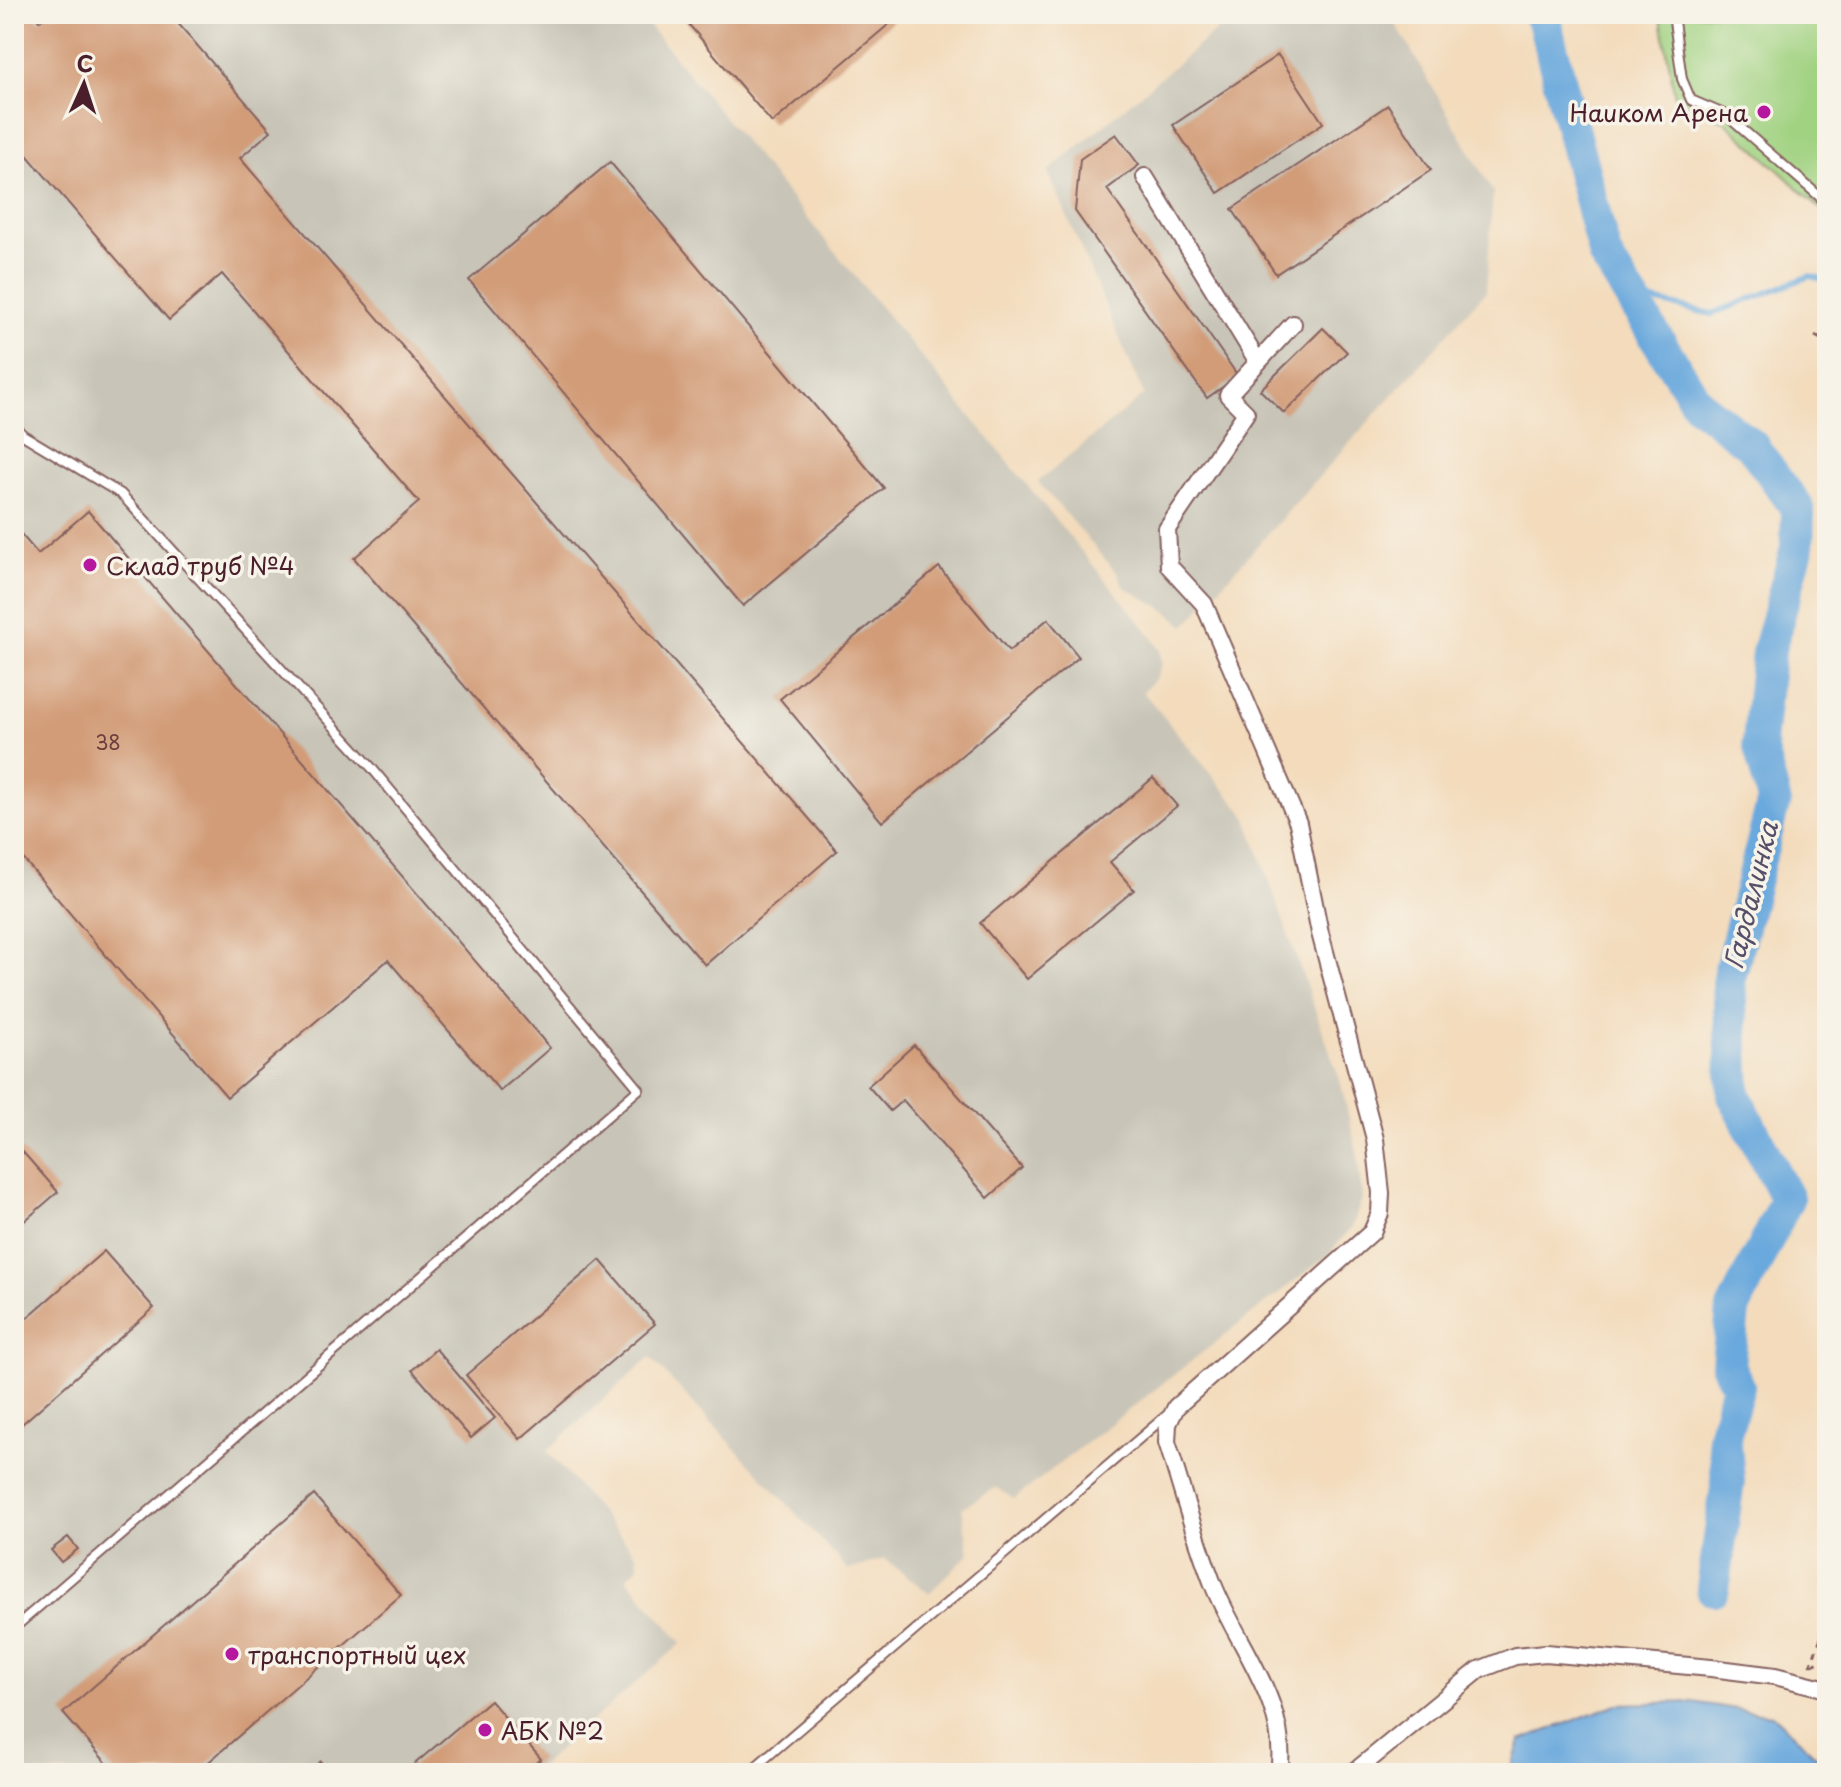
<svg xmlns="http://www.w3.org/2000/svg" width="1841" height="1787" viewBox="0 0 1841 1787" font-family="'Playpen Sans',sans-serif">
  <rect width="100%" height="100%" fill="#f7f3e8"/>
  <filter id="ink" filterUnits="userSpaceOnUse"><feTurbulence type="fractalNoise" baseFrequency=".0125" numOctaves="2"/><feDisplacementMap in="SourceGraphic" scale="16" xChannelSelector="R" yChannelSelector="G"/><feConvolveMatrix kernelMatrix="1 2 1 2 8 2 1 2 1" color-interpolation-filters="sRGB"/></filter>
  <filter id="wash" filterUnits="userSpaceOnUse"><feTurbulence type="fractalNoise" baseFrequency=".006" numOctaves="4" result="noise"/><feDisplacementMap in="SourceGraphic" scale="32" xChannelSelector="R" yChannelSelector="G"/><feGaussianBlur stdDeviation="1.8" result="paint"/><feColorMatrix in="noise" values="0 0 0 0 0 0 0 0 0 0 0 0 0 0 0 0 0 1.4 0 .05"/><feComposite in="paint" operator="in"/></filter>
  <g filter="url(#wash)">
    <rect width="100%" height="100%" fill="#f3dbbc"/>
    <g fill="#c8c4b8">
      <polygon points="14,14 639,14 1153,638 1160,651 1162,664 1156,678 1143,692 1246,816 1340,1080 1357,1152 1362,1199 1352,1227 1327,1256 1014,1499 996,1487 962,1508 969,1554 929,1593 885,1559 849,1570 650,1357 547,1451 637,1555 638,1567 626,1578 682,1643 532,1773 14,1773"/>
      <polygon points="1236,14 1390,14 1493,192 1486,291 1185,626 1167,611 1123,586 1119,575 1038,482 1144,395 1048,172"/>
    </g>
    <polygon fill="#a0d281" stroke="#757856" stroke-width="2" points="1660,14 1827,14 1827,215 1725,121 1676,102"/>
    <polygon fill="#6ba9dd" stroke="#5a6484" stroke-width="2" points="1693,1702 1772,1715 1827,1766 1827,1773 1510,1773 1520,1741 1617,1704"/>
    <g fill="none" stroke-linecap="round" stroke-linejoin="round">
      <polyline stroke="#6ba9dd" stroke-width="6" points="1631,296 1712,314 1810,276 1827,280"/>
      <polyline stroke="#6ba9dd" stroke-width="34" points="1539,14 1545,24 1605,256 1698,404 1752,446 1798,509 1797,548 1768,653 1759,743 1774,800 1729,978 1734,1095 1787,1199 1733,1309 1728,1366 1738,1386 1724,1436 1728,1481 1713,1589"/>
    </g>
    <g id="blocks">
      <g fill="#d29c78">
        <polygon points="14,14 33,14 40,21 48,14 170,14 271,131 240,158 837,851 705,965 354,558 419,502 222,274 169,320 14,140"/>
        <polygon points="680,14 901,14 772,123"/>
        <polygon points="1278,55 1323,123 1218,193 1173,125"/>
        <polygon points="1388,105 1431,170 1276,274 1232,209"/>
        <polygon points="1116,134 1139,165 1107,189 1238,376 1207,398 1075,211 1080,159"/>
        <polygon points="610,162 884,488 743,606 469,280"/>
        <polygon points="1323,328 1347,352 1284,413 1260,390"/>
        <polygon points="88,511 550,1048 500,1091 388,960 227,1097 14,848 14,526 38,554"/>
        <polygon points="939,567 1009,651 1048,619 1079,657 882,822 780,699"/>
        <polygon points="1153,778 1177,806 1110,862 1134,890 1027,979 980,923"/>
        <polygon points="914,1045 1022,1168 988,1198 903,1100 890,1111 868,1086"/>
        <polygon points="14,1142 58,1192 14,1230"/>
        <polygon points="104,1251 154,1308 14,1431 14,1329"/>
        <polygon points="600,1260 655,1324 520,1439 466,1375"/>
        <polygon points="436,1349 495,1418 471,1438 412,1370"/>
        <polygon points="314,1495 401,1595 196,1773 115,1773 63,1713"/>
        <polygon points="68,1537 78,1549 61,1562 51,1550"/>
        <polygon points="490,1700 541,1759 525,1773 404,1773"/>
      </g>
    </g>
  </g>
  <g filter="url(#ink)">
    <use href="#blocks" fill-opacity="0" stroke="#85615e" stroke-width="2"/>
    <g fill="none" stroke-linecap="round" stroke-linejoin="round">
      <g stroke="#85615e" stroke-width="12">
        <g id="service">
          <polyline points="1673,14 1682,79 1691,100 1726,115 1827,203"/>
          <polyline points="14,425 23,435 121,494 371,767 639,1089 14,1628"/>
          <polyline points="748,1773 1167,1415"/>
        </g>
      </g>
      <g stroke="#85615e" stroke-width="20">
        <g id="minor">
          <polyline points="1145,177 1258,362"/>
          <path d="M 1279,1773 C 1290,1703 1237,1646 1213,1584 C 1195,1538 1182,1489 1167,1442 L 1168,1424 L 1176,1407 L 1372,1232 L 1380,1213 L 1381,1193 L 1375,1139 L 1320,933 L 1298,823 L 1204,604 L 1169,566 L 1167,529 L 1246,413 L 1228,395 L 1293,324"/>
          <polyline points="1353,1773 1479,1670 1515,1656 1546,1653 1711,1668 1775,1676 1827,1689"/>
        </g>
      </g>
      <g stroke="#85615e" stroke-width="3" stroke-dasharray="6 6" stroke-linecap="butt">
        <polyline points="1815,336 1827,342"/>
        <polyline points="1812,1665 1827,1659"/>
        <polyline points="1810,1666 1827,1622"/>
        <polyline points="308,1773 323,1760 334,1773"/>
      </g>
      <use href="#service" stroke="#fff" stroke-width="8"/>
      <use href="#minor" stroke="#fff" stroke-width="16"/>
    </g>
  </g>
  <g fill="#b5179e" stroke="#f7f3e8" stroke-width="3">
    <circle cx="1764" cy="112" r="8"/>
    <circle cx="90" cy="565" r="8"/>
    <circle cx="232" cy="1654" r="8"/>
    <circle cx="485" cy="1730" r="8"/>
  </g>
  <g text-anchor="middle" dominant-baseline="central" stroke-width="7" stroke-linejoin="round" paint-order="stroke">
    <g font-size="20" fill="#6c3e3e">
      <text x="108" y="742">38</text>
    </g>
    <g font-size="24" fill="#4a1f2b" stroke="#f7f3e8" text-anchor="start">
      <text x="1748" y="112" text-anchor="end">Наиком Арена</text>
      <text x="106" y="565">Склад труб №4</text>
      <text x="248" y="1654">транспортный цех</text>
      <text x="501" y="1730">АБК №2</text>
    </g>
    <g font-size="26" font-style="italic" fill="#564f69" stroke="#f7f3e8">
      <text transform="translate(1750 895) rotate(-76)">Гардалинка</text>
    </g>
  </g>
  <rect width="1841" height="1787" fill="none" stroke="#f7f3e8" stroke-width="48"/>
  <g transform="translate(84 84) rotate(3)" stroke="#f7f3e8" stroke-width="6" paint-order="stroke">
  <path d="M0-6L14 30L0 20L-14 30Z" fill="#4a1f2b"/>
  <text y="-12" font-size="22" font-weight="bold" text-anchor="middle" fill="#4a1f2b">С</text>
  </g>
</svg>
